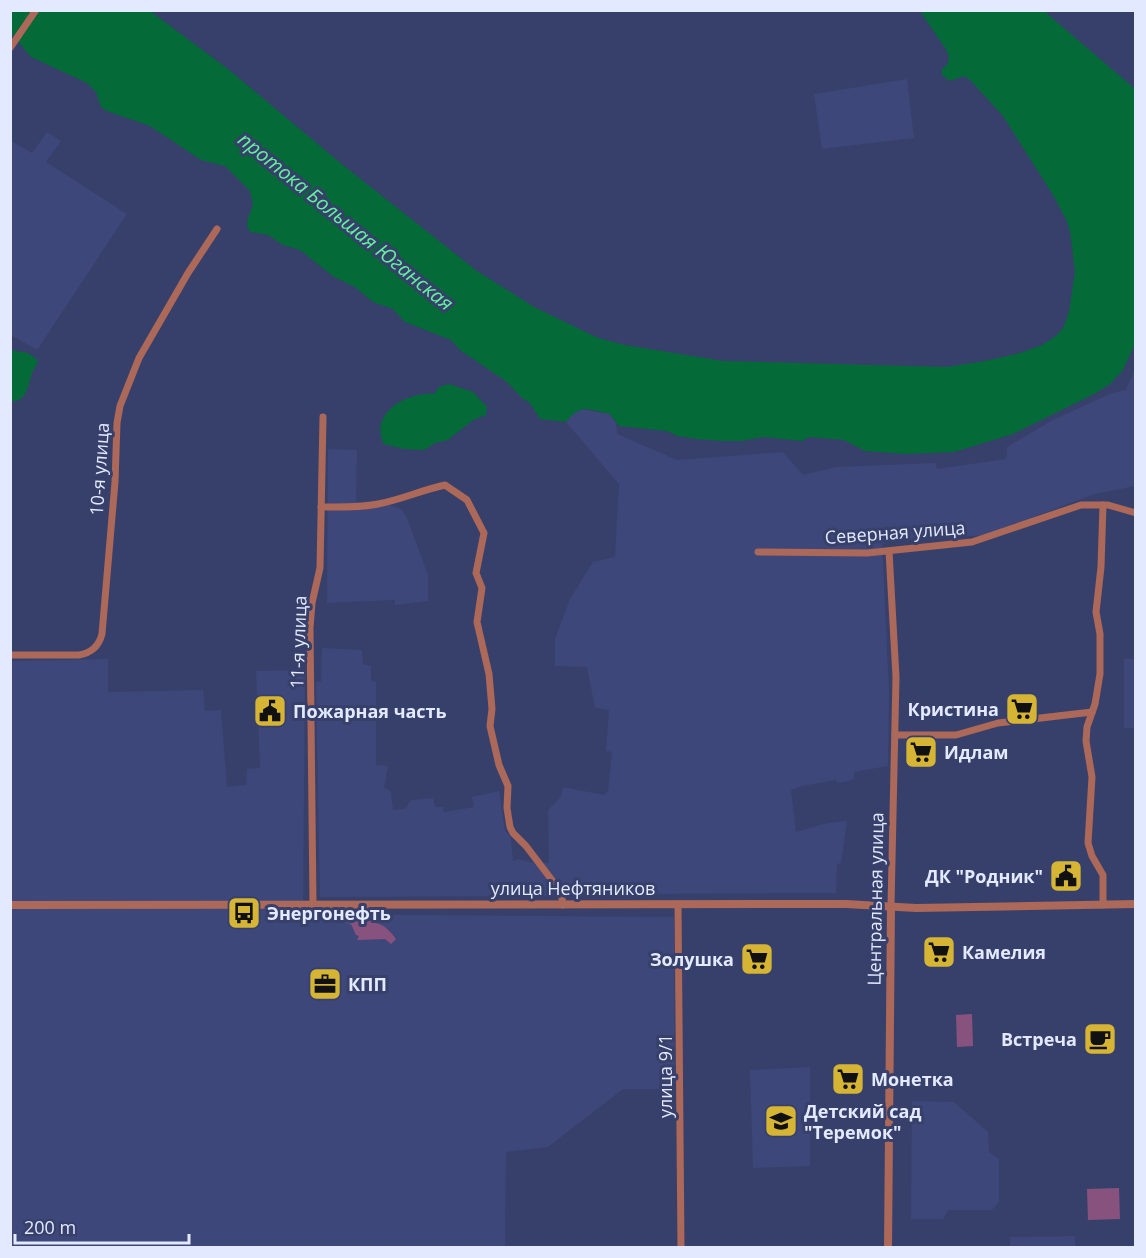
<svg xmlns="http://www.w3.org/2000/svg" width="1146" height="1258" viewBox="0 0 1146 1258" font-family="'Open Sans',sans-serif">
  <rect width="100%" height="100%" fill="#37406b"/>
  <g fill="#3d4779">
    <polygon points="907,79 914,138 822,149 814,94"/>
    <polygon points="47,132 61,141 46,162 127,214 37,350 11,335 10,140 32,153"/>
    <polygon points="1135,369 1135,486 1095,494 985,535 894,541 882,544 889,691 888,766 854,772 854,779 848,781 837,783 836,780 802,786 791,790 796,832 828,823 847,821 841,863 837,864 836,893 623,894 623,888 563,887 554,896 320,897 316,682 321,682 322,648 362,650 363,664 371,666 371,680 376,682 376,765 388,766 384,788 391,791 393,810 405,809 411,800 433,798 435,807 443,807 444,812 474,807 472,797 499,791 505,830 511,838 513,861 519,859 533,863 549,863 548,810 560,798 563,787 604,795 608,791 612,752 606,751 609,710 595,708 587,667 555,666 555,639 570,599 593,562 615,557 619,484 566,422 575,411 581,409 610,414 616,423 617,434 677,460 783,452 803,475 836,467 936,463 937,469 1006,459 1007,447 1053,420 1112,393 1126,390"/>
    <polygon points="328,449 357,450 356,502 377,501 401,509 407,518 428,575 428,601 395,605 395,600 327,603"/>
    <polygon points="108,659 108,692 203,690 205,711 221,710 227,787 246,785 247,769 260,768 256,671 305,670 303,914 674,917 675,1089 623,1089 548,1147 506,1152 505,1247 11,1247 10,661"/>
    <rect x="1124" y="659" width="11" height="69"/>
    <polygon points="810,1067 810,1166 753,1168 750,1070"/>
    <polygon points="912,1101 954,1102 988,1132 989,1152 999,1159 999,1202 992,1210 948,1210 943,1219 911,1219"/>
    <polygon points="1075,1236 1075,1247 1010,1247 1010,1237"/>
  </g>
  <g fill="#88527e">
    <path d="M 361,915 L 369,921 L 374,920 L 376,923 C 385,925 391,932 396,939 L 391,944 L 385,939 L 357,940 L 359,936 L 356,935 L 351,924 L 344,922 L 353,921 Z"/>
    <polygon points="972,1014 973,1046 957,1047 956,1015"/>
    <polygon points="1119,1188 1120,1219 1088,1220 1087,1189"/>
  </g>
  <g fill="#036a38">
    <path d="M 11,11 L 150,11 L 228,69 L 344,166 L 477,271 L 534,307 L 598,338 L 625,345 L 723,361 L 946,367 L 985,361 L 1020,353 L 1042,345 L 1056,336 L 1063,328 L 1069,312 L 1075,272 L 1070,231 L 1066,219 L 1053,195 L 1003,116 L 971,81 L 965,76 L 949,81 L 941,73 L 943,68 L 947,65 L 949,58 L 947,51 L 920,11 L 1044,11 L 1135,89 L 1135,344 L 1123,370 L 1110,384 L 1094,394 L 1013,434 L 954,452 L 905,454 L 865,451 L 844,440 L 809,437 L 802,441 L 764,437 L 741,441 L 721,441 L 697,439 L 677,436 L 667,431 L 619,426 L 610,414 C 588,410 581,403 566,422 L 540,419 L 530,403 L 522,398 L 507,382 L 460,350 L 451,340 L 405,322 L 393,309 L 373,302 L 355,287 L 334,277 L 300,250 L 283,245 L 268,235 L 251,232 L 247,227 L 248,218 L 253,205 L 250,191 L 225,166 L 201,160 L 150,126 L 107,111 L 101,107 L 96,92 L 87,83 L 31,57 L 11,33 Z"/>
    <path d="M 10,350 L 28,353 L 38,360 C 37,366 34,368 32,373 C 28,385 27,403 10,401 Z"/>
    <path d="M 449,384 L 473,392 L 487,407 L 486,415 L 473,420 L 448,440 L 435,443 L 424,450 L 404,449 L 384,444 C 369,413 407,392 434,394 L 439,387 Z"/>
  </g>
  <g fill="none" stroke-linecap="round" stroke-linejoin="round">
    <g stroke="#ac6858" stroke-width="7">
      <polyline points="10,48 36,10"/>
      <polyline points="1103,505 1101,567 1096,612 1100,634 1100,674 1095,704 1087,727 1086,741 1092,777 1088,843 1092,856 1103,875 1103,905"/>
      <path d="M 321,507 C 340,507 359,508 378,504 C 400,500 422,490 445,485 L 467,500 L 484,533 L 476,573 L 482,588 L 477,622 L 489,674 L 492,709 L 490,726 L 499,765 L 508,786 L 507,808 L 510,827 L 513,833 L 526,846 L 561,892 L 563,905"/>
      <polyline points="889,551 896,677 891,906"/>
      <polyline points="758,552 867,553 972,542 1081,505 1108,505 1136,513"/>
      <path d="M 10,655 L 79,655 C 91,653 99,646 102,634 L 115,482 L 117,423 L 120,406 L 139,358 L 188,273 L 217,229"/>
      <polyline points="895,735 956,735 998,723 1092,712"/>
      <polyline points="313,904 310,628 312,603 320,568 323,417"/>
      <polyline points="678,904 681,1248"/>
    </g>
    <g stroke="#ac6858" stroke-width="8">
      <polyline points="10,905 846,904 916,908 1136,904"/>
      <polyline points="888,1248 891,906"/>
    </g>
  </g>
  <defs>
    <g id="supermarket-square" transform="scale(1.725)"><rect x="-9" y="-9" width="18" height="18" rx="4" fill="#d6b534" stroke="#37406b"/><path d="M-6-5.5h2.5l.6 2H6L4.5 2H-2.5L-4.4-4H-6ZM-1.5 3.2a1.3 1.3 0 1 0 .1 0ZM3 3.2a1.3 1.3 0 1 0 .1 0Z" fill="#111"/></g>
    <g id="civic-square" transform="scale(1.725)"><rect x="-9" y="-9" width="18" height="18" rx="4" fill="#d6b534" stroke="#37406b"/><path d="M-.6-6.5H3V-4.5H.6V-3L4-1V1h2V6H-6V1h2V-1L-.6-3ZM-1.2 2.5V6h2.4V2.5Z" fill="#111"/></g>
    <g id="bus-square" transform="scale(1.725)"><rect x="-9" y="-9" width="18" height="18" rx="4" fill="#d6b534" stroke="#37406b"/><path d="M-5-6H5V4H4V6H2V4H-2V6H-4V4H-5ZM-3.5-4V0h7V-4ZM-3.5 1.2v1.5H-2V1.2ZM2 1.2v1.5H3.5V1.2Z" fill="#111"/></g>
    <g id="office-square" transform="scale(1.725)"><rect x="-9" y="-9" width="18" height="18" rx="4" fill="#d6b534" stroke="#37406b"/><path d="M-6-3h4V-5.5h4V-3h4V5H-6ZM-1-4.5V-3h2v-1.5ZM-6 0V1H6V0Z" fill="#111"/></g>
    <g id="cafe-square" transform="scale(1.725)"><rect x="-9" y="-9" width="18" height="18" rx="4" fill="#d6b534" stroke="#37406b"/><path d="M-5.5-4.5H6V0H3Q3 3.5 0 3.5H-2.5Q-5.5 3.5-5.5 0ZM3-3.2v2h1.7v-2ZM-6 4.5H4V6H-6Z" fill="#111"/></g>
    <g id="school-square" transform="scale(1.725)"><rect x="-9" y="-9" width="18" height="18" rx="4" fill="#d6b534" stroke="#37406b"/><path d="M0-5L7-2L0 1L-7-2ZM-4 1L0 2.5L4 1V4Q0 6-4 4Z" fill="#111"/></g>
  </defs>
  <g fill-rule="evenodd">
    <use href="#supermarket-square" x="1022" y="709"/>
    <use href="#civic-square" x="270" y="711"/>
    <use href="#supermarket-square" x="921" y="752"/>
    <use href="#civic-square" x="1066" y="876"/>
    <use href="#bus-square" x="244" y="913"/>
    <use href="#supermarket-square" x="939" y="952"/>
    <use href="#supermarket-square" x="757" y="959"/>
    <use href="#office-square" x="325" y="984"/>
    <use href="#cafe-square" x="1100" y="1039"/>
    <use href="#supermarket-square" x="848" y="1079"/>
    <use href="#school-square" x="781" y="1121"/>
  </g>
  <g text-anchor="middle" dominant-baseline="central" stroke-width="6" stroke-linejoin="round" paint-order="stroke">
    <g font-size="18" fill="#e3e9ff" stroke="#37406b">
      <text transform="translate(99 469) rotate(-86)">10-я улица</text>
      <text transform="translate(895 532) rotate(-4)">Северная улица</text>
      <text transform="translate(298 642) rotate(-88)">11-я улица</text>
      <text x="573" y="888">улица Нефтяников</text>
      <text transform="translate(875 899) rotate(-89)">Центральная улица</text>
      <text transform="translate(665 1076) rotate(-90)">улица 9/1</text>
    </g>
    <g font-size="18" font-weight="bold" fill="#e3e9ff" stroke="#37406b" text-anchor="start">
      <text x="999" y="709" text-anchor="end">Кристина</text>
      <text x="293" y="711">Пожарная часть</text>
      <text x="944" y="752">Идлам</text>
      <text x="1043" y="876" text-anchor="end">ДК "Родник"</text>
      <text x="267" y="913">Энергонефть</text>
      <text x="962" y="952">Камелия</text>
      <text x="734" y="959" text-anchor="end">Золушка</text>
      <text x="348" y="984">КПП</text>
      <text x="1077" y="1039" text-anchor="end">Встреча</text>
      <text x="871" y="1079">Монетка</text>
      <text x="804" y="1111">Детский сад<tspan x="804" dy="21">"Теремок"</tspan></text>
    </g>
    <g font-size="20" font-style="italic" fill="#62f29b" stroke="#37406b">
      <text transform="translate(346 221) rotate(39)">протока Большая Юганская</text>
    </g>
  </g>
  <rect width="1146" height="1258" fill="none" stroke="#e3e9ff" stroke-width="24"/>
  <path d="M15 1234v9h174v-9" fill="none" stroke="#e3e9ff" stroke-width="3"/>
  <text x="24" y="1234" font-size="18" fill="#e3e9ff" stroke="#37406b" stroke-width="4.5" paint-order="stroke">200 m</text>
</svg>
